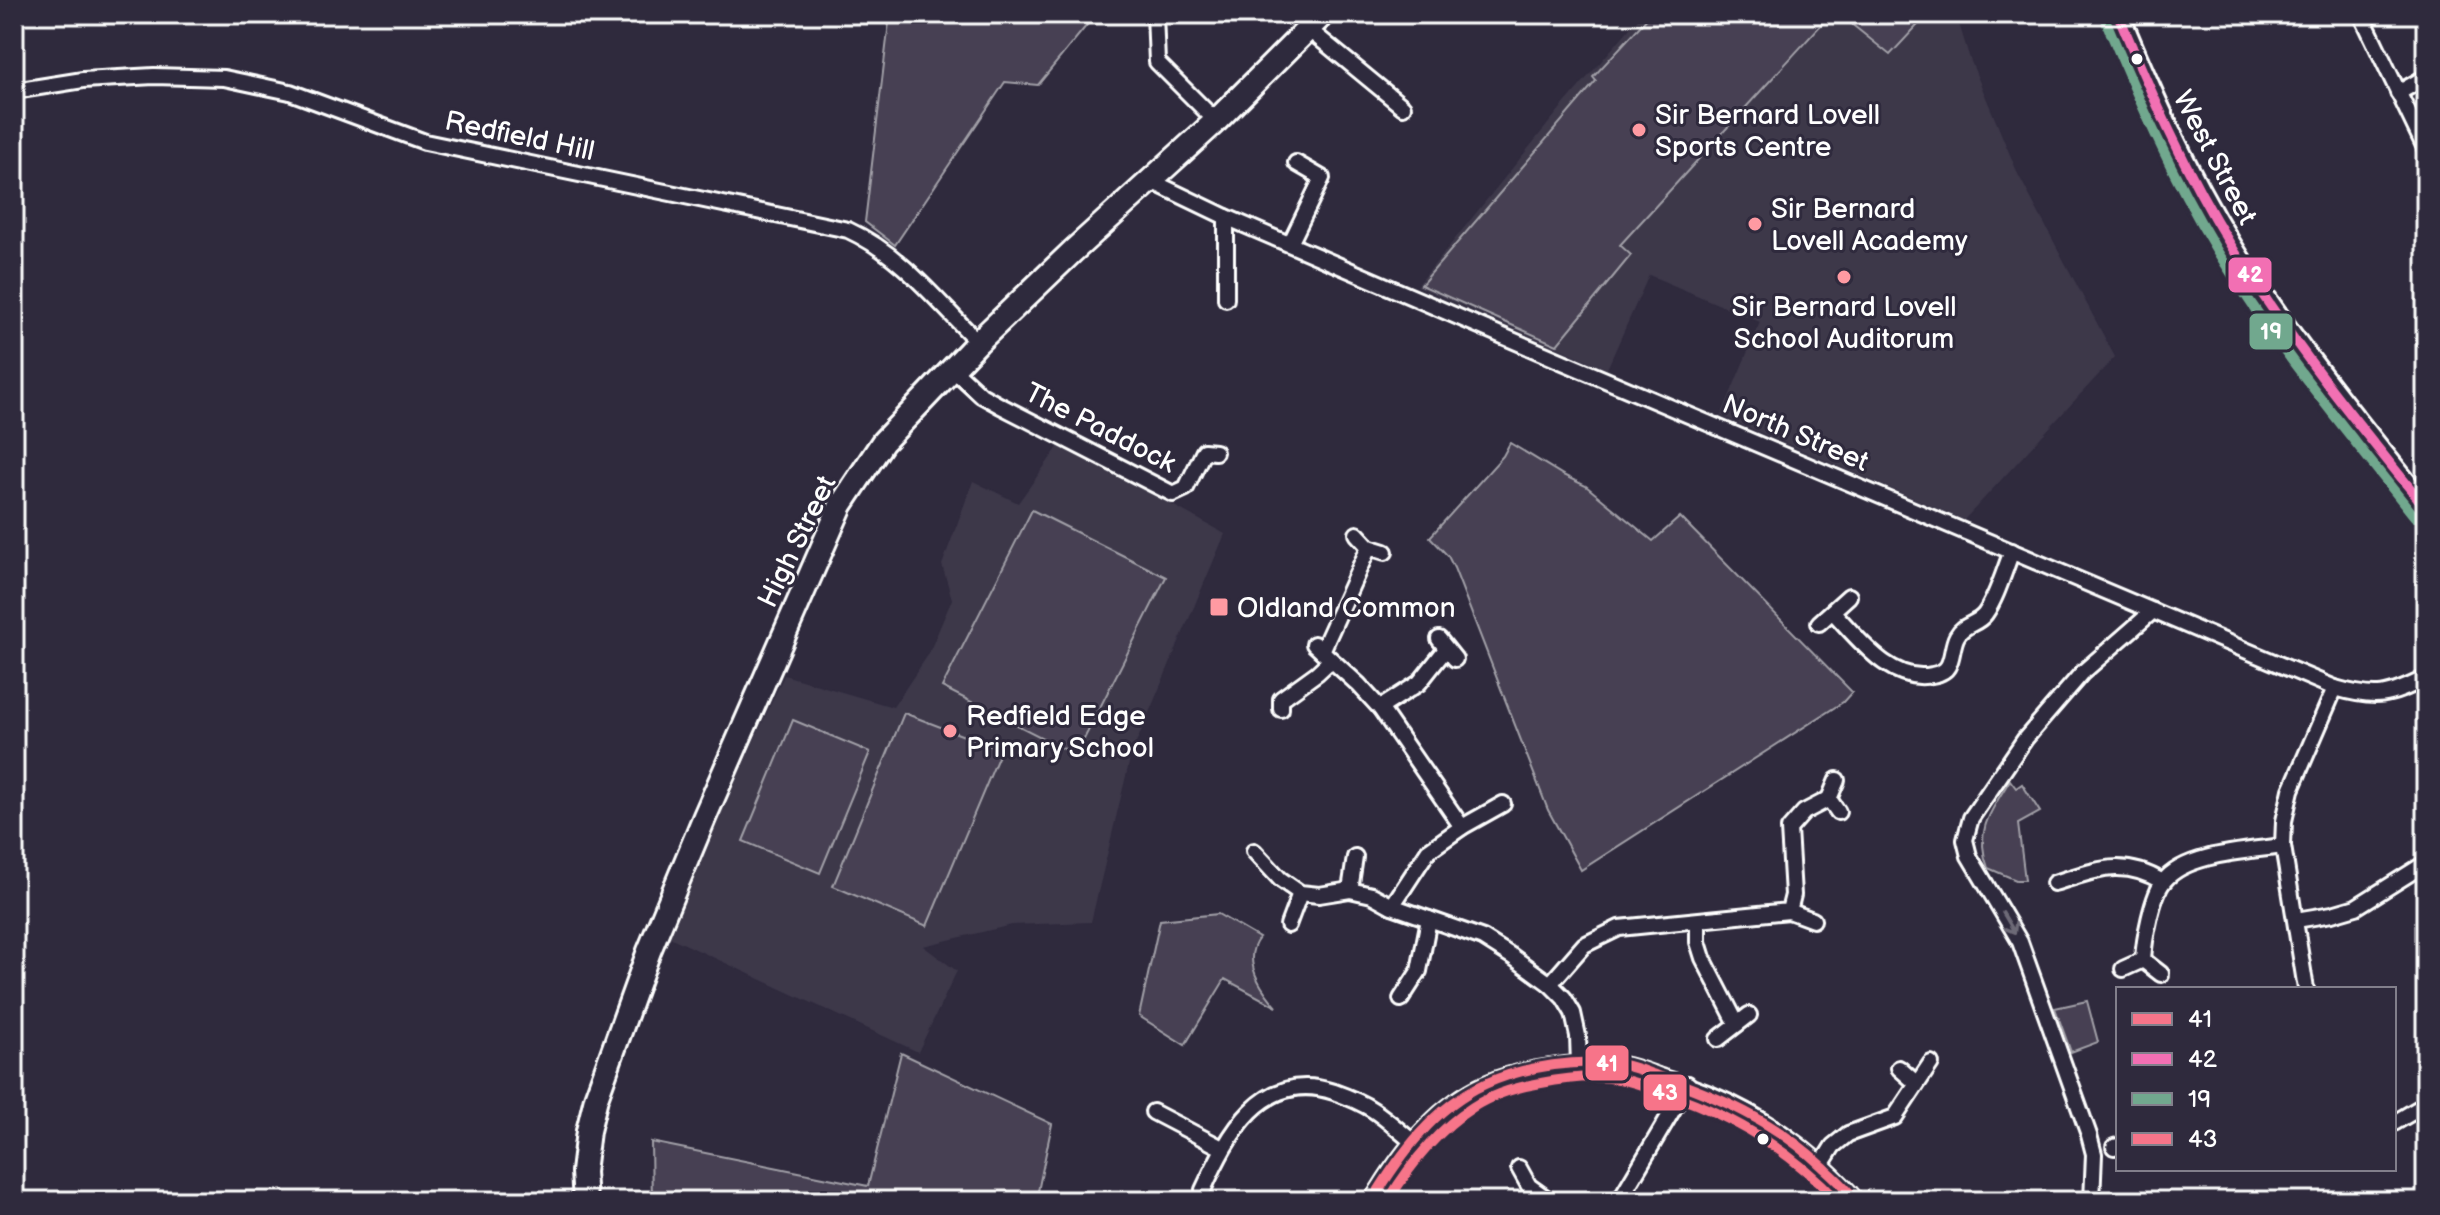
<svg xmlns="http://www.w3.org/2000/svg" width="2440" height="1215" font-family="'Balsamiq Sans',sans-serif">
	<style>
		.built { fill: #3c3749 }
		.green { fill: #464152; stroke: #a2a0a8; stroke-width: 2 }
		.lines { fill: none; stroke-linecap: round; stroke-linejoin: round }
		.street-casing { stroke: #fff; stroke-width: 20 }
		.secondary-casing { stroke: #fff; stroke-width: 26 }
		.primary-casing { stroke: #fff; stroke-width: 28 }
		.street { stroke: #2f2a3d; stroke-width: 14 }
		.secondary { stroke: #2f2a3d; stroke-width: 20 }
		.primary { stroke: #2f2a3d; stroke-width: 22 }
		.bus-1-casing { stroke: #2f2a3d; stroke-width: 16 }
		.bus-2-casing { stroke: #2f2a3d; stroke-width: 16 }
		.bus-3-casing { stroke: #2f2a3d; stroke-width: 16 }
		.bus-4-casing { stroke: #2f2a3d; stroke-width: 16 }
		.bus-1 { stroke: #f77489; stroke-width: 10 }
		.bus-2 { stroke: #f26fb3; stroke-width: 10 }
		.bus-3 { stroke: #71a88e; stroke-width: 10 }
		.bus-4 { stroke: #f77489; stroke-width: 10 }
		.oneway { stroke: #6d6a77 }
		.bus-dot { fill: #fff; stroke: #2f2a3d; stroke-width: 3 }
		.poi-dot { fill: #ff9aa2; stroke: #2f2a3d; stroke-width: 3 }
		.labels { text-anchor: middle; stroke-width: 6; stroke-linejoin: round; paint-order: stroke }
		.poi-label { font-size: 28px; fill: #fff; stroke: #2f2a3d; text-anchor: start }
		.street-label { font-size: 28px; fill: #fff; stroke: #2f2a3d }
		.line-badge { stroke: #2f2a3d; stroke-width: 3 }
		.badge-label { font-size: 22px; text-anchor: middle; font-weight: bold; fill: #fff }
	</style>
	<rect width="100%" height="100%" fill="#2f2a3d"/>
	<filter id="ink" filterUnits="userSpaceOnUse"><feTurbulence type="fractalNoise" baseFrequency=".0125" numOctaves="2"/><feDisplacementMap in="SourceGraphic" scale="16" xChannelSelector="R" yChannelSelector="G"/><feConvolveMatrix kernelMatrix="1 2 1 2 8 2 1 2 1" color-interpolation-filters="sRGB"/></filter>
	<g filter="url(#ink)">
		<g class="built">
			<path d="M1642 14H1956L1970 59 2018 174 2115 357 1964 520 1721 416 1760 322 1649 275 1607 369 1417 286 1560 109Z"/>
			<path d="M1061 443 1225 534 1131 755 1091 922 1012 925 923 946 957 971 918 1052 665 935 784 675 893 707 928 655 952 599 942 565 973 481 1018 503Z"/>
		</g>
		<g class="green">
			<path d="M890 14H1096L1038 85 1005 82 895 245 865 222Z"/>
			<path d="M1651 14H1831L1620 245 1631 255 1557 345 1421 285 1596 81 1593 77Z"/>
			<path d="M1839 14H1928L1890 55Z"/>
			<path d="M1510 443 1563 475 1586 486 1653 541 1680 517 1852 692 1843 702 1581 870 1548 810 1454 568 1448 556 1430 537 1503 456Z"/>
			<path d="M1032 510 1166 577 1076 755 942 687Z"/>
			<path d="M904 713 1001 750 927 926 833 886Z"/>
			<path d="M793 720 870 752 820 873 743 841Z"/>
			<path d="M2010 780 2016 788 2022 784 2040 812 2018 824 2025 880H2016L1988 868C1974 831 1991 811 2010 780Z"/>
			<path d="M1218 914 1259 938C1241 961 1261 989 1277 1007L1225 979 1185 1045 1139 1016 1160 920Z"/>
			<path d="M2087 1001 2098 1042 2071 1052 2055 1008Z"/>
			<path d="M901 1053 1052 1124 1036 1201H652L651 1142 868 1186Z"/>
		</g>
		<g class="lines">
			<defs>
				<g id="street">
					<path d="M1155 14 1157 62 1216 121"/>
					<path d="M2361 14 2426 150"/>
					<path d="M1307 28 1403 107"/>
					<path d="M14 91 83 80 154 76 224 78 290 92 425 142 848 230C901 254 938 302 978 342"/>
					<path d="M2398 93 2426 77"/>
					<path d="M1151 181 1226 217 1563 362 2335 688C2377 700 2388 697 2426 678"/>
					<path d="M1226 217V299"/>
					<path d="M1290 244 1322 178 1296 163"/>
					<path d="M953 369 981 395 999 405 1173 494 1186 488 1204 451 1215 452"/>
					<path d="M1357 534 1369 547 1385 552"/>
					<path d="M1833 612C1858 638 1891 684 1932 675 1938 674 1945 672 1948 666 1953 657 1952 645 1957 636 1964 623 1977 625 1985 614 1997 597 2004 571 2012 551"/>
					<path d="M1819 623 1849 596"/>
					<path d="M1439 639 1455 659"/>
					<path d="M1314 644 1359 685 1380 708 1462 827"/>
					<path d="M1322 651 1369 547"/>
					<path d="M1380 708 1419 683 1446 649"/>
					<path d="M1281 709V699L1317 673 1331 660"/>
					<path d="M1837 780 1829 799 1838 812"/>
					<path d="M1254 851 1280 879 1300 893 1319 895 1350 890 1372 895 1392 906 1483 938 1513 957 1550 984 1564 998 1573 1013 1578 1036 1579 1064"/>
					<path d="M2054 883C2096 871 2121 857 2163 882"/>
					<path d="M1350 890 1355 857"/>
					<path d="M1392 906 1428 851 1462 827 1503 804"/>
					<path d="M1789 911 1813 920"/>
					<path d="M2296 920 2332 914 2356 907 2426 863"/>
					<path d="M1698 922V942L1703 958 1737 1024"/>
					<path d="M1288 925 1300 893"/>
					<path d="M2143 960 2161 974"/>
					<path d="M2123 969 2143 960C2144 941 2152 895 2164 881 2186 853 2250 851 2283 846"/>
					<path d="M1550 984 1584 945 1619 928 1789 911 1793 895 1789 829 1804 812 1829 799"/>
					<path d="M2306 989 2283 846 2284 821 2291 790 2335 688"/>
					<path d="M1401 999 1419 971 1429 919"/>
					<path d="M1718 1039 1749 1015"/>
					<path d="M1899 1068 1916 1083"/>
					<path d="M1153 1112 1222 1148"/>
					<path d="M2394 1123 2426 1104"/>
					<path d="M2114 1147 2118 1146"/>
					<path d="M1821 1165 1833 1146 1848 1134 1895 1117 1931 1063"/>
					<path d="M1519 1168 1529 1186 1550 1201"/>
					<path d="M1203 1190C1228 1135 1262 1068 1334 1092 1348 1097 1361 1102 1373 1110 1387 1119 1399 1131 1412 1141"/>
					<path d="M1372 1201C1398 1156 1436 1106 1485 1084 1518 1069 1587 1059 1623 1065 1635 1067 1647 1072 1658 1076 1725 1095 1781 1125 1831 1174 1840 1183 1850 1191 1856 1201"/>
					<path d="M1619 1201 1688 1084"/>
					<path d="M2092 1201 2094 1154 2089 1135 2020 942 1969 856 1965 840 1971 818 2025 739 2082 673 2153 611"/>
				</g>
				<path id="secondary" d="M2118 14C2151 93 2185 171 2230 244 2287 337 2358 423 2426 508"/>
				<path id="primary" d="M585 1201 583 1172 588 1131 596 1098 649 951 705 816 841 505 883 442 978 342 1073 251 1216 121 1323 14"/>
			</defs>
			<use href="#street" class="street-casing"/>
			<use href="#secondary" class="secondary-casing"/>
			<use href="#primary" class="primary-casing"/>
			<use href="#street" class="street"/>
			<use href="#secondary" class="secondary"/>
			<use href="#primary" class="primary"/>
			<defs>
				<path id="bus-1" d="M1372 1201C1400 1155 1434 1107 1485 1084 1525 1066 1580 1058 1623 1065 1635 1067 1646 1072 1658 1076 1719 1097 1774 1121 1822 1166 1834 1177 1847 1188 1856 1201"/>
				<path id="bus-2" d="M2118 14C2151 93 2185 171 2230 244 2287 337 2357 423 2426 508"/>
				<path id="bus-3" d="M2105 19C2138 98 2172 176 2216 249 2274 344 2346 430 2415 517"/>
				<path id="bus-4" d="M1388 1201C1410 1165 1437 1130 1473 1107 1493 1094 1517 1087 1541 1083 1566 1078 1593 1075 1619 1079 1633 1081 1646 1087 1660 1091 1729 1113 1788 1148 1838 1201"/>
			</defs>
			<use href="#bus-1" class="bus-1-casing"/>
			<use href="#bus-2" class="bus-2-casing"/>
			<use href="#bus-3" class="bus-3-casing"/>
			<use href="#bus-4" class="bus-4-casing"/>
			<use href="#bus-1" class="bus-1"/>
			<use href="#bus-2" class="bus-2"/>
			<use href="#bus-3" class="bus-3"/>
			<use href="#bus-4" class="bus-4"/>
		</g>
		<defs><path id="oneway-shaft" d="M-6 0H5M1.5-3L5.5 0L1.5 3" fill="none" stroke-width="1.6" stroke-linecap="round" stroke-linejoin="round" transform="scale(2)"/></defs>
		<use class="oneway" href="#oneway-shaft" transform="translate(2009 923) rotate(59)"/>
	</g>
	<g class="bus-dot">
		<circle cx="2137" cy="59" r="7"/>
		<circle cx="1763" cy="1139" r="7"/>
	</g>
	<g class="poi-dot">
		<circle cx="1639" cy="130" r="8"/>
		<circle cx="1755" cy="224" r="8"/>
		<circle cx="1844" cy="277" r="8"/>
		<rect x="1209" y="597" width="20" height="20" rx="4"/>
		<circle cx="950" cy="731" r="8"/>
	</g>
	<g class="labels">
		<g class="poi-label">
			<text x="1655" y="124">Sir Bernard Lovell<tspan x="1655" dy="32">Sports Centre</tspan></text>
			<text x="1771" y="218">Sir Bernard<tspan x="1771" dy="32">Lovell Academy</tspan></text>
			<text x="1844" y="316" text-anchor="middle">Sir Bernard Lovell<tspan x="1844" dy="32">School Auditorum</tspan></text>
			<text x="1237" y="617">Oldland Common</text>
			<text x="966" y="725">Redfield Edge<tspan x="966" dy="32">Primary School</tspan></text>
		</g>
		<g class="street-label">
			<text transform="translate(520 135) rotate(12)" y="10">Redfield Hill</text>
			<text transform="translate(2216 157) rotate(62)" y="10">West Street</text>
			<text transform="translate(1101 427) rotate(27)" y="10">The Paddock</text>
			<text transform="translate(1796 432) rotate(23)" y="10">North Street</text>
			<text transform="translate(796 541) rotate(-64)" y="10">High Street</text>
		</g>
	</g>
	<g class="line-badge">
		<rect x="2227" y="256" width="46" height="38" rx="8" fill="#f26fb3"/>
		<rect x="2248" y="312" width="46" height="39" rx="8" fill="#71a88e"/>
		<rect x="1584" y="1044" width="46" height="38" rx="8" fill="#f77489"/>
		<rect x="1642" y="1073" width="46" height="39" rx="8" fill="#f77489"/>
	</g>
	<g class="badge-label">
		<text x="2250" y="282">42</text>
		<text x="2271" y="339">19</text>
		<text x="1607" y="1071">41</text>
		<text x="1665" y="1100">43</text>
	</g>
	<rect width="2440" height="1215" fill="none" stroke="#2f2a3d" stroke-width="48"/>
	<rect x="24" y="24" width="2392" height="1167" fill="none" stroke="#fff" stroke-width="3" filter="url(#ink)"/>
	<rect x="2116" y="987" width="280" height="184" fill="#2f2a3d" stroke="#827f8b" stroke-width="2"/>
	<rect x="2132" y="1013" width="40" height="12" fill="#f77489" stroke="#827f8b" stroke-width="2"/>
	<text x="2188" y="1027" font-size="24" fill="#ffffff">41</text>
	<rect x="2132" y="1053" width="40" height="12" fill="#f26fb3" stroke="#827f8b" stroke-width="2"/>
	<text x="2188" y="1067" font-size="24" fill="#ffffff">42</text>
	<rect x="2132" y="1093" width="40" height="12" fill="#71a88e" stroke="#827f8b" stroke-width="2"/>
	<text x="2188" y="1107" font-size="24" fill="#ffffff">19</text>
	<rect x="2132" y="1133" width="40" height="12" fill="#f77489" stroke="#827f8b" stroke-width="2"/>
	<text x="2188" y="1147" font-size="24" fill="#ffffff">43</text>
</svg>
